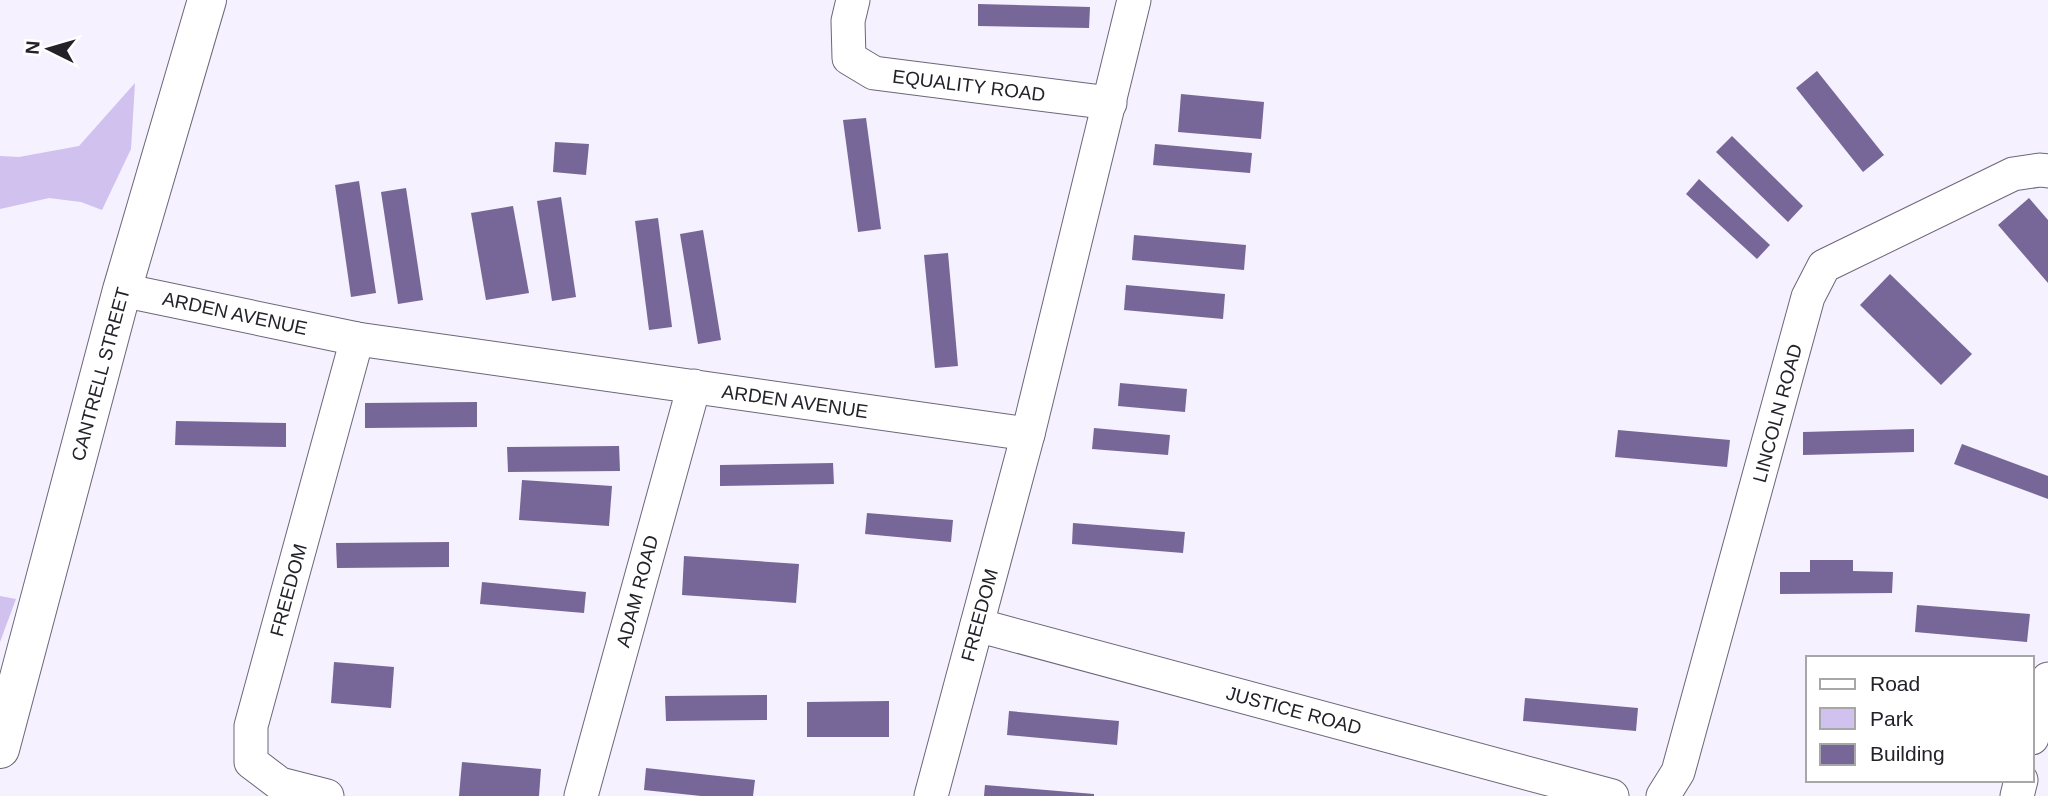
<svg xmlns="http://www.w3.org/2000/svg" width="2048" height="796" font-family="Helvetica,sans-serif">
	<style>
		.green { fill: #d0c1ef }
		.building { fill: #776698 }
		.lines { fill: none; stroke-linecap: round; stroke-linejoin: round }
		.minor-casing { stroke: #6c6679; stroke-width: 35 }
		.tertiary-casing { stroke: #6c6679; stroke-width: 40 }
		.minor { stroke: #fff; stroke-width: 33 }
		.tertiary { stroke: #fff; stroke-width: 38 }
		.labels { text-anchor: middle; stroke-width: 7; stroke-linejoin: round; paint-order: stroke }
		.street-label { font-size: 19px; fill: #242129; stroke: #fff }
	</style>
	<rect width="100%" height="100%" fill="#f5f1fe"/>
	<g class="green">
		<path d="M135 83 131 149 102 210 81 202 49 198 0 209V156L19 157 79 146Z"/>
		<path d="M0 596 16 599 0 642Z"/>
	</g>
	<g class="building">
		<path d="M978 4 1090 7 1089 28 978 26Z"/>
		<path d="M1817 71 1884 155 1863 172 1796 88Z"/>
		<path d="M1181 94 1264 102 1261 139 1178 132Z"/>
		<path d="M866 118 881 229 858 232 843 120Z"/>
		<path d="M1732 136 1803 206 1788 222 1716 152Z"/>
		<path d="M555 142 589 144 586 175 553 172Z"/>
		<path d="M1155 144 1252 153 1250 173 1153 165Z"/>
		<path d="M1699 179 1770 245 1757 259 1686 194Z"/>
		<path d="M359 181 376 293 351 297 335 185Z"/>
		<path d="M406 188 423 300 398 304 381 192Z"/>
		<path d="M561 197 576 297 552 301 537 201Z"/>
		<path d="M2029 198 2048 220V283L1998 225Z"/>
		<path d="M513 206 529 293 486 300 471 213Z"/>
		<path d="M658 218 672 327 649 330 635 221Z"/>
		<path d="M703 230 721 340 698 344 680 234Z"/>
		<path d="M1134 235 1246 245 1244 270 1132 260Z"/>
		<path d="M948 253 958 366 935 368 924 255Z"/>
		<path d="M1890 274 1972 354 1941 385 1860 305Z"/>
		<path d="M1126 285 1225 294 1223 319 1124 310Z"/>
		<path d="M1120 383 1187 389 1185 412 1118 406Z"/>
		<path d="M477 402V427L365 428V403Z"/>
		<path d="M176 421 286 423V447L175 445Z"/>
		<path d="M1094 428 1170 435 1168 455 1092 449Z"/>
		<path d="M1914 429V452L1803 455V432Z"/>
		<path d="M1618 430 1730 440 1727 467 1615 457Z"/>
		<path d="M1962 444 2048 476V499L1954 464Z"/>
		<path d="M619 446 620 471 508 472 507 447Z"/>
		<path d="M833 463 834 484 720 486V465Z"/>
		<path d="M522 480 612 486 609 526 519 520Z"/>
		<path d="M867 513 953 520 951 542 865 534Z"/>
		<path d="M1073 523 1185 532 1183 553 1072 544Z"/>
		<path d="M449 542V567L337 568 336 543Z"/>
		<path d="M684 556 799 564 796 603 682 595Z"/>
		<path d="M1810 560H1853V571L1893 572 1892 593 1780 594V572H1810Z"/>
		<path d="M482 582 586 592 584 613 480 604Z"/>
		<path d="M1917 605 2030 614 2027 642 1915 632Z"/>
		<path d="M334 662 394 667 391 708 331 703Z"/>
		<path d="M767 695V720L666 721 665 696Z"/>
		<path d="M1525 698 1638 708 1636 731 1523 721Z"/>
		<path d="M889 701V737H807V702Z"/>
		<path d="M1009 711 1119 721 1117 745 1007 735Z"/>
		<path d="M462 762 541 769 539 796H459Z"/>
		<path d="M646 768 755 780 753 796H701L644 790Z"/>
		<path d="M985 785 1094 794V796H984Z"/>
	</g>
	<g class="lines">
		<defs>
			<g id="minor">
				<path d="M853 0 848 21 849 58 874 73 1110 103"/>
				<path d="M122 290 357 339 1028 434"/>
				<path d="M977 625 1612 796"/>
				<path d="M2032 738 2048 679"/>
				<path d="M327 796 280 784 251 762V726L357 339"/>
				<path d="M581 796 694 386"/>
				<path d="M931 796 1028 434 1134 0"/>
				<path d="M1663 796 1678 772 1808 297 1824 266 2013 174 2040 170 2048 171"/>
				<path d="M2017 796 2021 780"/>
			</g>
			<path id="tertiary" d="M0 749 122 290 207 0"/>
		</defs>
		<use href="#minor" class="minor-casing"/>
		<use href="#tertiary" class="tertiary-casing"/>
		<use href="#minor" class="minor"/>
		<use href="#tertiary" class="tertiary"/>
	</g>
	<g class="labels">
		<g class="street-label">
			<text transform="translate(969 85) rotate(7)" y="7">EQUALITY ROAD</text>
			<text transform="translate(235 313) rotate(12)" y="7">ARDEN AVENUE</text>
			<text transform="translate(100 374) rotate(-75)" y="7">CANTRELL STREET</text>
			<text transform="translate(795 401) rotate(8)" y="7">ARDEN AVENUE</text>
			<text transform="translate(1777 413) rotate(-75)" y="7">LINCOLN ROAD</text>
			<text transform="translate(288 590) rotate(-75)" y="7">FREEDOM</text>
			<text transform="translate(637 591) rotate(-75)" y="7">ADAM ROAD</text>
			<text transform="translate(979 615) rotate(-75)" y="7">FREEDOM</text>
			<text transform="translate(1294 710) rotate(15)" y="7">JUSTICE ROAD</text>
		</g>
	</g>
	<rect x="1806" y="656" width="228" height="126" fill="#ffffff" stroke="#a7a6a9" stroke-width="2"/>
	<rect x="1820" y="679" width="35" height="10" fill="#ffffff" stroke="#a7a6a9" stroke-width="2"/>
	<text x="1870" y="691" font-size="21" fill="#242129">Road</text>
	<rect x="1820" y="708" width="35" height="21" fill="#d0c1ef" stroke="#a7a6a9" stroke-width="2"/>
	<text x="1870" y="726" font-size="21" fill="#242129">Park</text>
	<rect x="1820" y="744" width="35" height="21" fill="#776698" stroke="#a7a6a9" stroke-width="2"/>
	<text x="1870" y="761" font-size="21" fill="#242129">Building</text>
	<g transform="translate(49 49) rotate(275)" stroke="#ffffff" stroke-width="5" paint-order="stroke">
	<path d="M0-5L12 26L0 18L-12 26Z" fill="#242129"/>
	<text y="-10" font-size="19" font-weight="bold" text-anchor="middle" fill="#242129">N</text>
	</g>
</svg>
